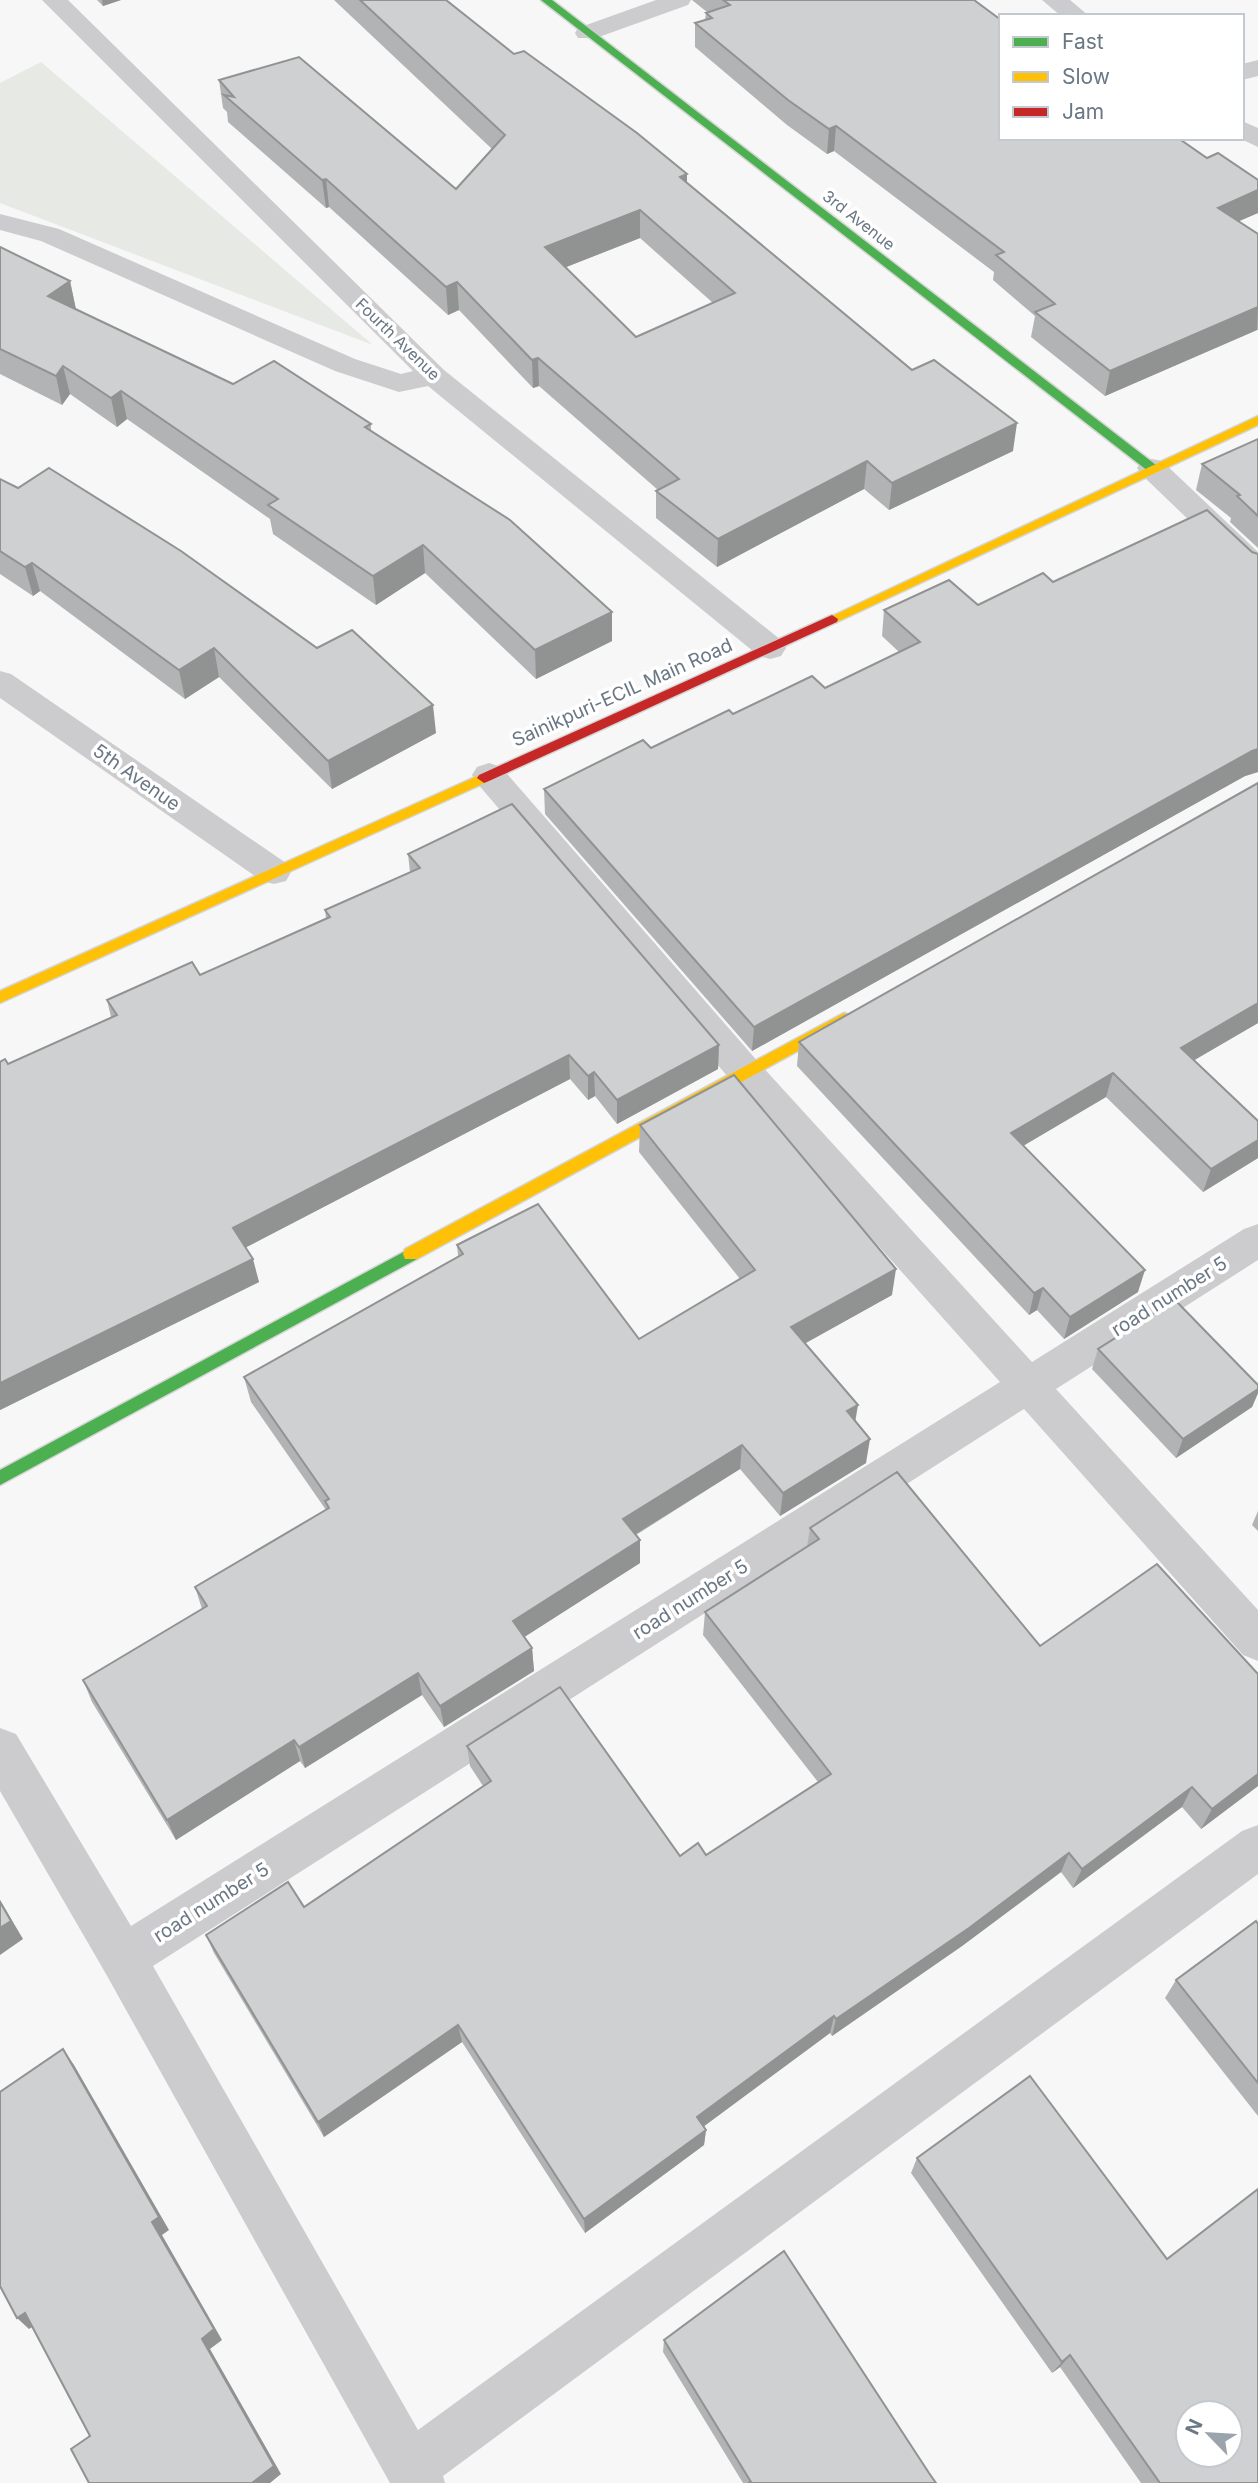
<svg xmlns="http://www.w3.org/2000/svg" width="1258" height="2483" font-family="Inter,sans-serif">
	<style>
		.green { fill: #e6e9e4 }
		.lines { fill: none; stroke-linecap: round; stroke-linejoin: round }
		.fast-casing { stroke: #d4d5d5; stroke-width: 3 }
		.slow-casing { stroke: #d4d5d5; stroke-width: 3 }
		.jam-casing { stroke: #d4d5d5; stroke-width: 3 }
		.street { fill: #ccccce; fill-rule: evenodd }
		.fast { fill: #4caf50; fill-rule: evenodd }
		.slow { fill: #ffc107; fill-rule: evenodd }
		.jam { fill: #c62828; fill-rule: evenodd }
		.wall { fill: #b2b3b4; fill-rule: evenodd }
		.shaded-wall { fill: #919292 }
		.building { fill: #cfd0d1; stroke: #919292; stroke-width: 2; fill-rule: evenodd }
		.labels { text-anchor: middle; stroke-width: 7; stroke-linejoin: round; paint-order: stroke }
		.far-street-label { font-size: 16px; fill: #6a7784; stroke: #fff }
		.street-label { font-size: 19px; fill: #6a7784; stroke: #fff }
	</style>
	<rect width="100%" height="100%" fill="#f7f7f7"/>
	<path class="green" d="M41 62 373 345 0 203V83Z"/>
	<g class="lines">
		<defs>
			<g id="fast">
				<path d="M541 0H552L1156 465V471H1148Z"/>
				<path d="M411 1248 417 1249 419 1254 417 1259 0 1485V1470Z"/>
			</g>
			<g id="slow">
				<path d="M1258 416V425L837 622 832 623 826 619Z"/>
				<path d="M484 773 491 778 489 781 0 1003V991Z"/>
				<path d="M844 1013 849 1015 851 1019 849 1023 417 1259H405L403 1254 405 1249Z"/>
			</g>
			<path id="jam" d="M832 615 838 619 837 622 489 781 484 783 477 778 479 775Z"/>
		</defs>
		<use href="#fast" class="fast-casing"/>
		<use href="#slow" class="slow-casing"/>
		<use href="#jam" class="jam-casing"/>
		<g class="street">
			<path d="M42 0H68L444 370 781 640 786 648 781 656 770 659 759 656 428 386 399 392 335 371 41 241 0 230V214L59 229 355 359 401 374 413 371Z"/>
			<path d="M656 0H691L688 5 596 38H578L575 33 578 28Z"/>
			<path d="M1042 0H1070L1089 16H1061Z"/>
			<path d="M1258 60V76L1242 80V64Z"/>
			<path d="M1242 121 1258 128V147L1239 138H1242Z"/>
			<path d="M1152 459 1162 461 1258 552V579L1247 576 1142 475 1137 468 1142 461Z"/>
			<path d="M0 671 11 674 286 863 291 872 286 881 274 884 262 881 0 698Z"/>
			<path d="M489 763 501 767 760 1064 1032 1362 1244 1229 1258 1224V1260L1056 1389 1258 1610V1661L1243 1655 1024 1409 153 1966 418 2430 1242 1831 1258 1825V1874L443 2476 445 2483H390L106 1974 0 1791V1728L16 1734 131 1926 1000 1382 734 1084 477 783 472 775 477 767Z"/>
		</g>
		<use href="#fast" class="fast"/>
		<use href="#slow" class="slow"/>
		<use href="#jam" class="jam"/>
	</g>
	<g class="wall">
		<path d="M97 0H121L103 6Z"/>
		<path d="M334 0H446L514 54 687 174V183L912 370 1013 451 889 510 864 489 717 567 656 518V491L658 490 539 386 533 388 459 310 448 315 329 207 326 208 228 122 227 112 223 108 219 80 456 189 492 149ZM640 238 713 303 636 337 566 267Z"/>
		<path d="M692 0H974L1001 20 1207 158 1258 180V213L1238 221 1258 234V330H1257L1105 396 1031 337 1035 316 993 280 994 272 834 151 827 154 787 125 695 47V23L705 20 706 13 707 12Z"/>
		<path d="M0 247 70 281 76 309 233 384 371 424V431L612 641 536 679 425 573 376 605 273 534 270 519 127 419 117 427 70 394 62 405 0 374Z"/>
		<path d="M1258 439V548L1230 522 1231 518 1196 490 1202 464Z"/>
		<path d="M0 479 436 733 332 789 219 677 185 699 40 591 33 596 0 574Z"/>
		<path d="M1252 552 1258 554V772L1245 776 752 1051 545 814 544 789 651 748 733 714 825 688 899 652 882 636 884 610 978 605 1053 582Z"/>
		<path d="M1258 783V1023L1194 1060 1258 1121V1158L1203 1192 1106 1097 1023 1146 1138 1292 1064 1339 1037 1310 1029 1315 797 1066 799 1042Z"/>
		<path d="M408 854 719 1045 718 1069 617 1124 595 1096 588 1100 570 1079 246 1247 259 1282 0 1410V1062L8 1064 111 1017 107 1000 200 975 326 918 325 910 410 872Z"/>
		<path d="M640 1125 892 1295 805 1343 856 1421 866 1463 780 1516 740 1469 636 1535 640 1540V1563L524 1637 532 1648 534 1671 444 1727 422 1695 305 1768 300 1761 176 1840 92 1702 83 1680 202 1609 195 1587 326 1510 251 1402 244 1377 458 1256 457 1245 639 1339 740 1279 639 1152Z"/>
		<path d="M1098 1349 1258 1385V1393L1252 1407 1176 1458 1092 1369Z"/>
		<path d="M1258 1511V1531L1252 1525Z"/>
		<path d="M810 1528 1040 1646 1258 1674V1786L1201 1829 1182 1807 1073 1888 1061 1872 962 1946 832 2036 830 2033 703 2127 706 2130 704 2145 585 2233 462 2042 324 2137 214 1953 206 1935 304 1907 483 1786 470 1766 467 1746 680 1856 706 1855 818 1782 703 1635 705 1612 807 1547Z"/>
		<path d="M1258 1924V2116L1165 1998 1176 1980Z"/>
		<path d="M917 2158 1258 2483H1141L1060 2367 1052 2373 911 2173Z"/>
		<path d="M664 2340 936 2483H743L663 2352Z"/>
	</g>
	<g class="shaded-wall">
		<path d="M102 0H121L103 6Z"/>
		<path d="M836 126 834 151 827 154 829 129Z"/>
		<path d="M687 174V202L680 177Z"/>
		<path d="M326 179 329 207 326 208 322 180Z"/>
		<path d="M1258 190V213L1212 233 1218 208Z"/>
		<path d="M640 210V238L546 275 545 247Z"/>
		<path d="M70 281 76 310 48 296Z"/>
		<path d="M457 282 459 310 448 315 446 287Z"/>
		<path d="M1258 307 1257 330 1105 396 1110 371Z"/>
		<path d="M538 358 539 386 533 388 532 360Z"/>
		<path d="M63 366 70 394 62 405 56 376Z"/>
		<path d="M121 391 127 419 117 427 111 398Z"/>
		<path d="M1017 423 1013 451 889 510 892 483Z"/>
		<path d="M867 461 864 489 717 567 718 539Z"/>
		<path d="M423 545 425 573 376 605 373 576Z"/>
		<path d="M32 563 40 591 33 596 25 567Z"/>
		<path d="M612 612V641L536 679 535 650Z"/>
		<path d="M214 648 219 677 185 699 179 670Z"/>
		<path d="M433 705 436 733 332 789 328 761Z"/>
		<path d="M1258 749V772L1245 776 752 1051 754 1027 1252 751Z"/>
		<path d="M1258 1003V1023L1174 1072 1181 1048Z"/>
		<path d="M719 1045 718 1069 617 1124V1100Z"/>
		<path d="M569 1055 570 1079 239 1251 233 1228Z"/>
		<path d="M594 1072 595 1096 588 1100V1076Z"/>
		<path d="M1113 1073 1106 1097 1006 1156 1011 1133Z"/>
		<path d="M1258 1140V1158L1203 1192 1211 1169Z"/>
		<path d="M253 1259 259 1282 0 1410V1383Z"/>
		<path d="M896 1269 892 1295 788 1353 791 1327Z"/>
		<path d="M1145 1270 1138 1292 1064 1339 1070 1317Z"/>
		<path d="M1043 1288 1037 1310 1029 1315 1034 1293Z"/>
		<path d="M1258 1389V1393L1252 1407 1176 1458 1183 1439Z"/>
		<path d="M858 1405 854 1429 847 1411Z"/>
		<path d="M870 1439 866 1463 780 1516 783 1493Z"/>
		<path d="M742 1445 740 1469 623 1542V1519Z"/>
		<path d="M640 1540V1563L515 1643 513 1621Z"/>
		<path d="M532 1648 534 1671 444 1727 440 1706Z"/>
		<path d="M418 1673 422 1695 305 1768 299 1747Z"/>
		<path d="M294 1740 300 1761 176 1840 167 1820Z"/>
		<path d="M1258 1774V1786L1201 1829 1212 1809Z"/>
		<path d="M1192 1787 1182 1807 1073 1888 1082 1869Z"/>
		<path d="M1069 1853 1061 1872 962 1946 832 2036 836 2019Z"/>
		<path d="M0 1900 23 1939 0 1955Z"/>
		<path d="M834 2016 830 2033 696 2132 697 2117Z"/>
		<path d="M458 2025 462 2042 324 2137 318 2122Z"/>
		<path d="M63 2049 74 2065 169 2230 162 2235 222 2340 210 2349 281 2474 270 2483H252L202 2339 152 2222Z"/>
		<path d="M706 2130 704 2145 585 2233 584 2219Z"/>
		<path d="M25 2313 37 2324 29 2329 17 2318Z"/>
		<path d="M1070 2355 1060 2367 1052 2373 1062 2362Z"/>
	</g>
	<g class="building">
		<path d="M360 0H446L514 54 524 51 637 133 687 174 680 177 912 370 934 360 1017 423 892 483 867 461 718 539 656 491 679 479 538 358 532 360 457 282 446 287 326 179 322 180 224 95 234 97 219 80 299 57 456 189 505 135ZM640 210 735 293 636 337 545 247Z"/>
		<path d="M723 0H974L1001 20V138H1178L1207 158 1218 153 1258 180V190L1218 208 1258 234V307L1110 371 1035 312 1055 304 996 255 1004 252 836 126 829 129 788 100 695 23 712 18 706 13 730 5Z"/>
		<path d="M0 247 70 281 48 296 233 384 274 361 371 424 365 427 510 520 612 612 535 650 423 545 373 576 268 505 278 499 121 391 111 398 63 366 56 376 0 349Z"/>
		<path d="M1258 439V516L1237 496 1240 495 1202 464Z"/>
		<path d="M49 468 181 551 317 648 352 630 433 705 328 761 214 648 179 670 32 563 25 567 0 551V479L18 488Z"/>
		<path d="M1207 510 1252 552 1258 554V749L1252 751 754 1027 544 789 643 740 651 748 729 710 733 714 812 676 825 688 920 642 884 610 949 580 978 605 1043 573 1053 582Z"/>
		<path d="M1258 783V1003L1181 1048 1258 1121V1140L1211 1169 1113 1073 1011 1133 1145 1270 1070 1317 1043 1288 1034 1293 799 1042Z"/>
		<path d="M512 804 719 1045 617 1100 594 1072 588 1076 569 1055 233 1228 253 1259 0 1383V1062L5 1059 8 1064 117 1015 107 1000 192 962 200 975 330 917 325 910 420 868 408 854Z"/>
		<path d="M734 1075 896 1269 791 1327 858 1405 847 1411 870 1439 783 1493 742 1445 623 1519 640 1540 513 1621 532 1648 440 1706 418 1673 299 1747 294 1740 167 1820 83 1680 207 1606 195 1587 329 1508 325 1501 329 1499 244 1377 463 1254 457 1245 538 1204 639 1339 755 1270 640 1125Z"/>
		<path d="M1175 1300 1258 1385V1389L1183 1439 1098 1349Z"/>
		<path d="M897 1472 1040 1646 1157 1564 1258 1674V1774L1212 1809 1192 1787 1082 1869 1069 1853 969 1928 836 2019 834 2016 697 2117 706 2130 584 2219 458 2025 318 2122 206 1935 288 1882 304 1907 491 1781 467 1746 560 1687 680 1856 698 1843 706 1855 831 1774 705 1612 819 1539 810 1528Z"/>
		<path d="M0 1902 11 1921 0 1928Z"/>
		<path d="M1256 1921 1258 1924V2083L1176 1980Z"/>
		<path d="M63 2049 159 2217 152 2222 214 2329 202 2339 274 2466 252 2483H89L71 2449 90 2436 25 2313 17 2318 0 2286V2092Z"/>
		<path d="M1030 2076 1167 2259 1258 2189V2483H1160L1070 2355 1062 2362 917 2158ZM1188 2413H1230V2455H1188Z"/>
		<path d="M784 2251 929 2473 936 2483H748L751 2482 664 2340Z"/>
	</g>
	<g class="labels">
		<g class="far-street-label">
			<text transform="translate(859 220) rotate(38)" y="6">3rd Avenue</text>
			<text transform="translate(398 339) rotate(44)" y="6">Fourth Avenue</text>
		</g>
		<g class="street-label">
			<text transform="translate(622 692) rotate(-24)" y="7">Sainikpuri-ECIL Main Road</text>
			<text transform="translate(137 777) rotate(35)" y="7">5th Avenue</text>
			<text transform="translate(1169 1296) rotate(-32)" y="7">road number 5</text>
			<text transform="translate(690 1599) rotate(-32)" y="7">road number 5</text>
			<text transform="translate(211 1902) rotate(-32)" y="7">road number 5</text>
		</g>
	</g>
	<rect x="999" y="14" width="245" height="126" fill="#ffffff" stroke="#c3c9ce" stroke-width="2"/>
	<rect x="1013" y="37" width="35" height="10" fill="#4caf50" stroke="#c3c9ce" stroke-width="2"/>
	<text x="1062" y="49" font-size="21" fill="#6a7784">Fast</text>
	<rect x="1013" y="72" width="35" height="10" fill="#ffc107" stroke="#c3c9ce" stroke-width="2"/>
	<text x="1062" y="84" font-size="21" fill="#6a7784">Slow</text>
	<rect x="1013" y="107" width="35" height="10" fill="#c62828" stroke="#c3c9ce" stroke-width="2"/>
	<text x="1062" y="119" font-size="21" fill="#6a7784">Jam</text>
	<g transform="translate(1209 2434) rotate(295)"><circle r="33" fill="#ffffff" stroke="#c3c9ce" stroke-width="2"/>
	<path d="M0-5L12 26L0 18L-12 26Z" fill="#9ba4ac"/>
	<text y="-10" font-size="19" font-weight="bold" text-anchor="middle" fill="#6a7784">N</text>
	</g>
</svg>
